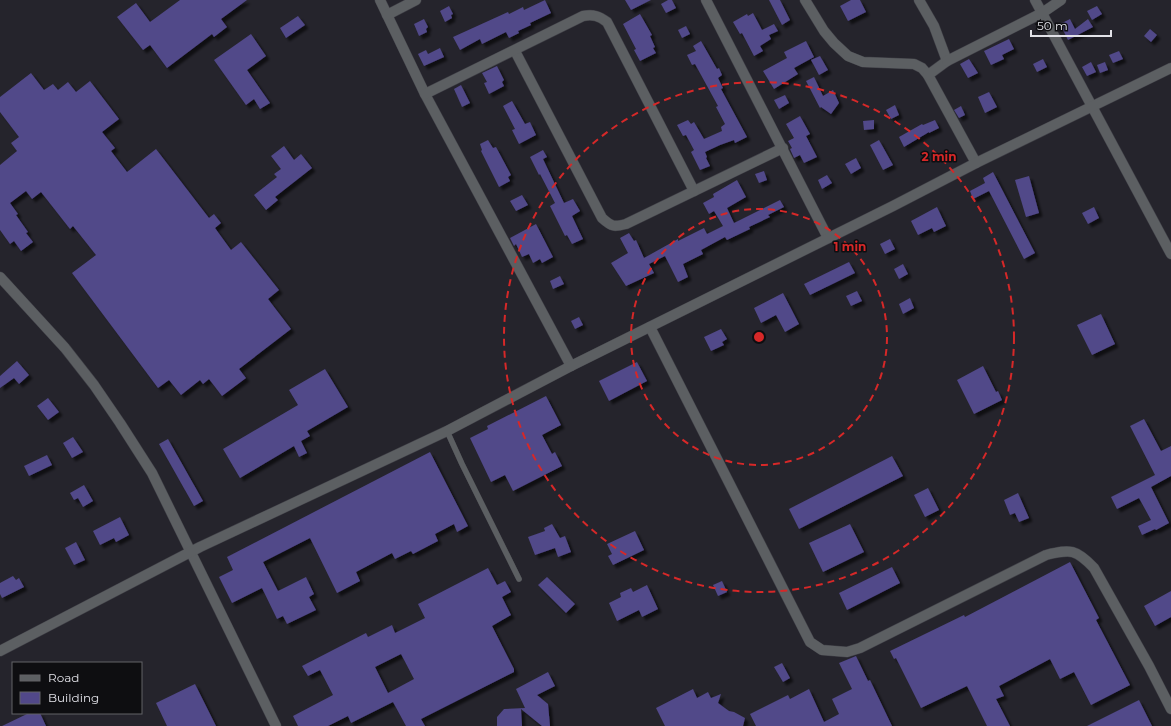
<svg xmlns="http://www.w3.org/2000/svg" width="1171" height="726" font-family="Montserrat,sans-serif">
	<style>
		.building { fill: #514889; fill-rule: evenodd; filter: url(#shadow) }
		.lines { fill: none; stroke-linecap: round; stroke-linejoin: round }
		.lane-casing { stroke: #3f3f46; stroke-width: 6 }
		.street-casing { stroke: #3f3f46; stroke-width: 11 }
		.lane { stroke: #5c5f62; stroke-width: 5.5 }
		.street { stroke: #5c5f62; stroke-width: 10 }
		.ring { fill: none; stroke: #d62828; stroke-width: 2; stroke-dasharray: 7 5 }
		.centre { fill: #d62828; stroke: #0e0e11; stroke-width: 2 }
		.ring-label { font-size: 12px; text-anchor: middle; font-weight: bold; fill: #d62828; stroke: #0e0e11; stroke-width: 3; stroke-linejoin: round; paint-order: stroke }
	</style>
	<defs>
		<filter id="shadow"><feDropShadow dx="3.5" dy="3.5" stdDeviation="1" flood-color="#0009"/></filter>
	</defs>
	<rect width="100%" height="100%" fill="#25242c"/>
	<g class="building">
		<path d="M180 0H247L221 19 227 27 214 37 212 34 167 68 150 45 143 50 117 17 136 3 150 22Z"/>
		<path d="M545 0 551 13 530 23 531 25 518 31 519 33 509 38 506 32 482 44 480 39 460 50 453 37 508 12 509 14 523 7 524 10Z"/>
		<path d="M625 0H651L631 10Z"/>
		<path d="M668 0H672L676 8 666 13 661 4Z"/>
		<path d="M769 0H780L790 20 782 25Z"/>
		<path d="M851 0H860L866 12 848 21 840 6Z"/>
		<path d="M449 6 453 14 451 15 452 18 445 22 440 11Z"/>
		<path d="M1097 6 1102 14 1092 20 1087 11Z"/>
		<path d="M753 13 762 30 774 24 778 31 769 35 771 39 760 46 763 51 754 56 742 33 740 34 733 22 747 14 748 16Z"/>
		<path d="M640 14 652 35 650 36 655 47 653 48 656 53 640 61 634 50 636 49 623 24Z"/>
		<path d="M298 16 305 25 286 38 280 28Z"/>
		<path d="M424 19 428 27 426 29 427 32 419 36 414 24Z"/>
		<path d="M1070 19 1075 29 1088 19 1093 27 1068 40 1060 24Z"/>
		<path d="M686 26 690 34 682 38 678 30Z"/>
		<path d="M1150 29 1157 35 1151 42 1144 36Z"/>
		<path d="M251 34 266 56 247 70 270 103 260 109 254 99 246 105 214 60Z"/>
		<path d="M1009 39 1014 49 1002 55 1004 59 991 65 984 51Z"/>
		<path d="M701 41 717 69 719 68 722 75 718 78 723 88 721 89 747 137 735 143 734 140 720 145 705 152 707 157 706 158 710 166 700 170 691 152 694 150 686 135 683 136 677 125 688 120 691 124 694 122 704 139 722 131 721 127 725 124 716 107 718 106 695 64 692 65 687 55 696 51 693 46Z"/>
		<path d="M806 41 814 57 794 68 798 74 774 89 763 71 787 58 784 52Z"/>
		<path d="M440 48 444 57 424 66 418 54 426 50 428 54Z"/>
		<path d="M1119 51 1123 59 1113 63 1109 55Z"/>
		<path d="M820 56 828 70 819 75 811 60Z"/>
		<path d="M969 59 978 73 968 78 960 64Z"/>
		<path d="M1043 59 1047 67 1037 72 1033 64Z"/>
		<path d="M1091 62 1096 72 1087 76 1082 67Z"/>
		<path d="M1105 62 1108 70 1100 73 1097 65Z"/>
		<path d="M497 66 504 80 502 82 504 86 489 94 484 83 487 82 482 73Z"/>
		<path d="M31 73 44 90 53 84 58 90 68 82 76 92 90 81 119 119 102 132 115 148 111 151 127 172 156 149 209 218 214 214 221 223 215 228 231 250 241 242 279 290 268 299 291 329 239 369 246 378 222 396 209 379 203 384 200 380 181 395 169 380 158 388 72 273 96 255 73 226 70 229 41 192 32 199 26 191 10 203 18 214 16 215 28 232 26 233 33 242 21 251 14 241 10 244 0 230V165L17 151 11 143 19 137 0 112V97Z"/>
		<path d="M814 77 823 96 833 90 839 103 831 114 821 107 820 108 806 81Z"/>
		<path d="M461 85 470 103 462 107 454 89Z"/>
		<path d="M989 92 997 107 985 113 978 97Z"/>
		<path d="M785 95 789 103 779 109 774 100Z"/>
		<path d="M512 101 525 124 530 122 536 135 519 144 512 130 515 129 503 106Z"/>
		<path d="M895 105 899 115 891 119 886 110Z"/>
		<path d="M961 106 965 115 959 118 954 110Z"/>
		<path d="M800 116 810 134 806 136 817 157 804 163 800 155 794 158 790 149 792 148 788 141 794 138 786 124Z"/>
		<path d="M874 120V129L864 130 863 121Z"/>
		<path d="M935 120 939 128 929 133V132L904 147 899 137 922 124 923 125Z"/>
		<path d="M488 140 493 148 496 147 511 175 508 177 510 181 499 187 481 151 482 150 480 144Z"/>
		<path d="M879 140 893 165 883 170 870 145Z"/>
		<path d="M284 146 294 160 301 154 312 168 275 197 278 200 266 210 254 195 277 177 274 174 281 169 271 156Z"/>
		<path d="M543 150 547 157 543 159 564 203 573 199 580 211 572 216 583 239 572 244 567 235 565 236 550 206 555 203 540 174 539 175 530 157Z"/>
		<path d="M856 158 861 168 851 174 845 164Z"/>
		<path d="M764 171 767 180 759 183 755 174Z"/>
		<path d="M993 172 1035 253 1024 259 989 191 973 199 970 191 985 183 983 178Z"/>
		<path d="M827 175 832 183 822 189 818 180Z"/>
		<path d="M1029 176 1039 213 1026 217 1015 180Z"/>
		<path d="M737 180 746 197 727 208 734 223 780 200 784 207 768 215 770 217 749 227 750 229 727 240 725 237 701 250 703 254 683 264 688 277 678 282 665 256 649 264 654 273 626 286 611 263 628 253 620 238 629 233 634 241 636 240 644 258 678 239V241L704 228 707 234 723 226 714 211 709 214 703 203 714 197 713 194Z"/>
		<path d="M522 195 528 205 516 211 510 201Z"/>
		<path d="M937 207 946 226 934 232 932 228 918 235 911 221Z"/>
		<path d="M1094 207 1099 218 1088 224 1082 213Z"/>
		<path d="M536 224 553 257 542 263 540 259 533 263 529 254 522 257 516 244 514 246 510 238Z"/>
		<path d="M890 239 895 249 885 254 880 244Z"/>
		<path d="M849 262 855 273 810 295 804 284Z"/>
		<path d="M903 264 908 274 899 279 894 269Z"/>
		<path d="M560 276 564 284 553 289 550 281Z"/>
		<path d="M857 291 862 301 851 306 846 296Z"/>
		<path d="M783 293 799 324 785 332 776 315 761 323 754 308Z"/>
		<path d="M910 298 914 308 903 314 899 304Z"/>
		<path d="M1101 314 1115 344 1092 355 1077 325Z"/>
		<path d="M579 317 583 325 575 329 571 321Z"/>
		<path d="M721 329 727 339 722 342 724 345 711 351 704 337Z"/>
		<path d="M17 361 29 375 19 384 14 378 0 388V376Z"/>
		<path d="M637 362 647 381 609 401 599 381Z"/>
		<path d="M983 366 996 392 998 391 1002 400 974 414 957 380Z"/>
		<path d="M325 369 348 407 307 431 310 436 301 441 307 453 299 457 294 446 240 478 223 449 298 405 289 390Z"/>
		<path d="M546 396 561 425 542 435 552 454 555 452 562 466 513 491 505 475 491 482 470 438 488 429 487 426Z"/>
		<path d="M48 398 59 412 48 420 37 406Z"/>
		<path d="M1144 419 1161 451 1171 446V476L1151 487 1169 523 1156 530 1155 529 1142 535 1138 526 1151 520 1139 498 1117 509 1111 497 1155 475 1130 426Z"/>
		<path d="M73 437 83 452 72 458 63 443Z"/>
		<path d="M168 439 203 501 194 506 159 444Z"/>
		<path d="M430 452 468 526 457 532 454 524 435 534 438 541 413 554 411 551 395 559 392 553 356 572 360 581 337 593 310 538 263 562 278 591 306 577 314 594 309 597 316 610 287 624 283 616 277 619 262 588 232 603 219 577 233 570 227 557Z"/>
		<path d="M47 455 52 465 29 476 24 466Z"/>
		<path d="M892 456 903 476 799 529 789 509Z"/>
		<path d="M84 485 93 501 83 507 78 498 74 500 70 493Z"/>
		<path d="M928 488 939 510 925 517 914 495Z"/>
		<path d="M1018 493 1029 518 1019 522 1015 513 1010 515 1004 500Z"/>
		<path d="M120 517 129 535 116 542 114 538 100 545 93 531Z"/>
		<path d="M552 524 560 538 565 536 571 552 558 557 555 548 535 555 528 537 545 531 544 528Z"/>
		<path d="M850 524 864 552 823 572 809 543Z"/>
		<path d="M635 531 644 550 613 565 608 556 612 554 607 544Z"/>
		<path d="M76 542 85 560 74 565 65 548Z"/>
		<path d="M1070 562 1099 618 1096 620 1130 685 1091 705 1074 672 1060 679 1050 659 999 686 1004 696 996 699 1010 726H987L967 686 921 708 896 658 894 659 890 651 964 615 965 617Z"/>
		<path d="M892 567 900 583 847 610 839 593Z"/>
		<path d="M488 568 497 585 505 581 511 592 502 597 511 615 492 626 514 669V672L421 719 425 726H406L393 702 351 723 348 716 328 726H298L293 716 333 695 320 670 308 676 302 666 366 633 368 637 392 625 395 633 425 618 418 604ZM401 654 414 679 388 693 375 667Z"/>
		<path d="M13 576 16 580 19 578 24 587 2 598 0 594V583Z"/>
		<path d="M547 577 575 604 566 613 538 585Z"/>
		<path d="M722 581 727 592 718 596 713 585Z"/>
		<path d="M647 585 658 609 642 617 639 610 617 621 609 603 621 597 620 593 631 588 633 592Z"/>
		<path d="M1171 591V617L1155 626 1144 606Z"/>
		<path d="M856 656 868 681 870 680 892 726H756L750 714 788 695 790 699 809 689 824 722 839 714 832 699 852 689 839 663Z"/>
		<path d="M782 663 790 678 783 682 774 667Z"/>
		<path d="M548 672 555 686 537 695 548 704 550 726H542L521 709 522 726H497V717L504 709 525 708 516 689Z"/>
		<path d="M195 684 216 726H167L156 703Z"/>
		<path d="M693 689 697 698 708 692 711 698 721 694 718 703 729 711 734 712 745 718 743 726H665L656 708Z"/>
		<path d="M1139 700 1152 726H1087Z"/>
		<path d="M29 713H40L46 726H2Z"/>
	</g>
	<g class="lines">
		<defs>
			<path id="lane" d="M447 431 462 464 519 579"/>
			<g id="street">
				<path d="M380 0 425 94 571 366"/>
				<path d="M706 0 828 238"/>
				<path d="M805 0 824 31 834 43 848 56 863 62 914 64 922 68 928 75 976 163"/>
				<path d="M919 0 934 26 947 61 928 75"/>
				<path d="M1035 0 1171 254"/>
				<path d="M387 15 416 0"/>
				<path d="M515 51 602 218C612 227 614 227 626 224L783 148"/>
				<path d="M947 61 1042 13 1061 0"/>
				<path d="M425 94 583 16C593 14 599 16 607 22L694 191"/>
				<path d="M0 277 65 348 94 385 120 423 152 473 276 726"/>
				<path d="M650 327 810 642 822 650 847 652 860 648 1046 555C1071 549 1076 549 1094 568L1149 666 1171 709"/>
				<path d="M0 651 200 547 447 431 571 366 893 206 976 163 1171 68"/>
			</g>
		</defs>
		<use href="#lane" class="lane-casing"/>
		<use href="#street" class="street-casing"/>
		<use href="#lane" class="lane"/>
		<use href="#street" class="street"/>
	</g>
	<g class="ring">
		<circle cx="759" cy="337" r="128"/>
		<circle cx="759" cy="337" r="255"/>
	</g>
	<circle cx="759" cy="337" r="6" class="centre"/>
	<g class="ring-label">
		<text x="939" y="161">2 min</text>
		<text x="850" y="251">1 min</text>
	</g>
	<rect x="12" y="662" width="130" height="52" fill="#0e0e11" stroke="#636367"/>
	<rect x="20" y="675" width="20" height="6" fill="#5c5f62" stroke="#636367"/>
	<text x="48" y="682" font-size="12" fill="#e2e2e8">Road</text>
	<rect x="20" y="692" width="20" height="12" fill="#514889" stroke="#636367"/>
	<text x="48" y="702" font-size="12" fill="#e2e2e8">Building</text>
	<path d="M1031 30v6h80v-6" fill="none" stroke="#e2e2e8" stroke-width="2"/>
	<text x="1037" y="30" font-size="12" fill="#e2e2e8" stroke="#0e0e11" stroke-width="3" paint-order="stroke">50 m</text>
</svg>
